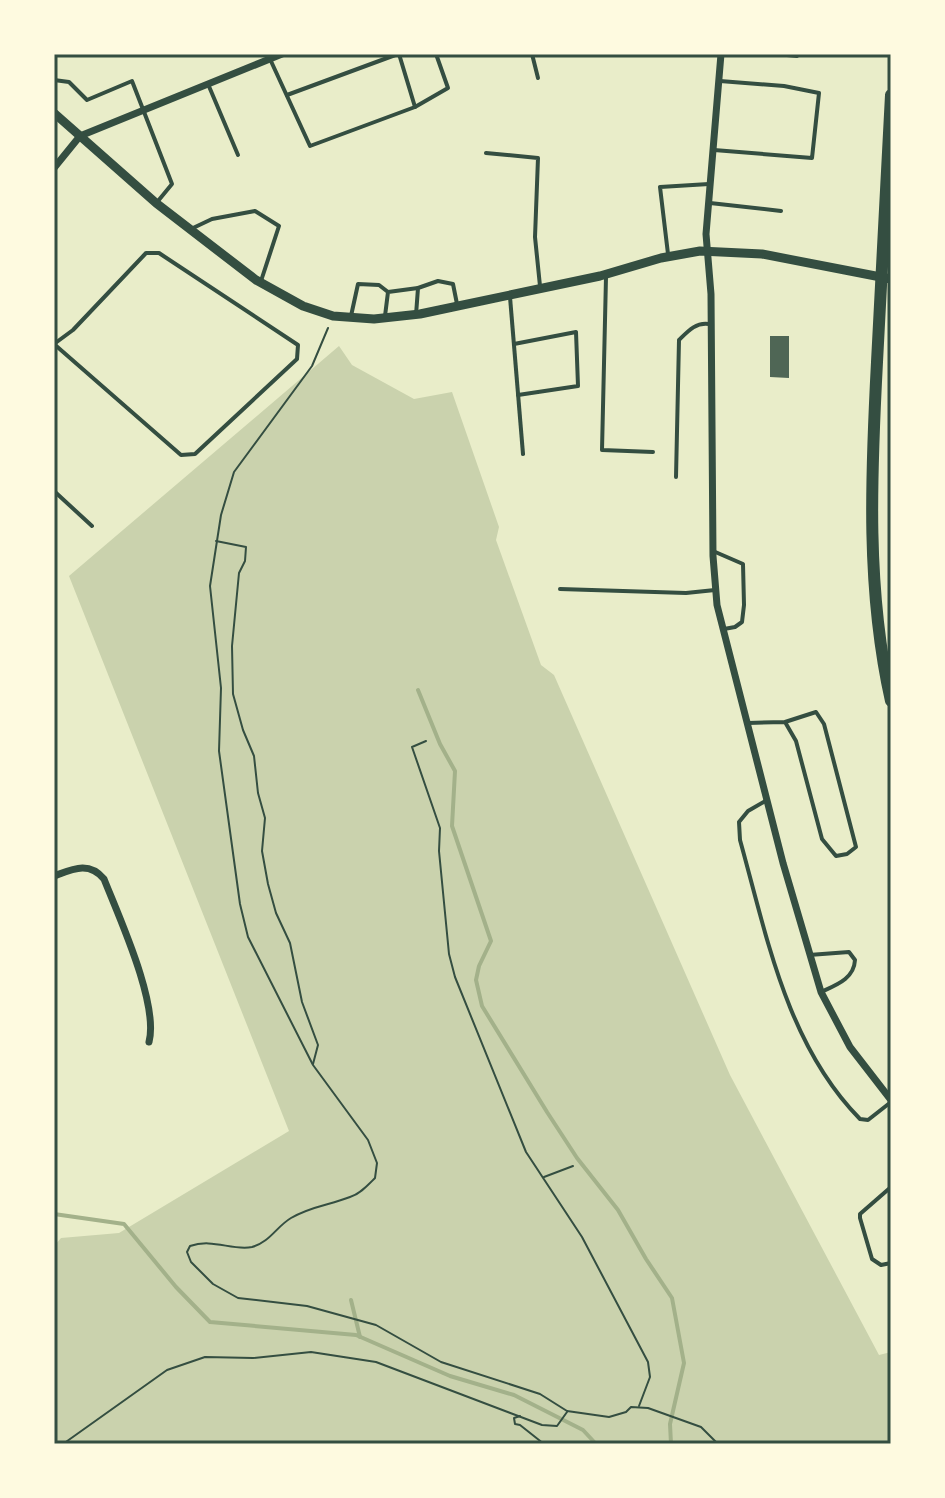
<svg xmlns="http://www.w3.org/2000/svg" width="945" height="1498" font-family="'Public Sans',sans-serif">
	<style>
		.green { fill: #cad2ad }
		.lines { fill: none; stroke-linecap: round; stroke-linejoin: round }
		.stream { stroke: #a3b18a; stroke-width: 4 }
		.building { fill: #4f6655 }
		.path { stroke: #344e41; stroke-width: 2 }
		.service { stroke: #344e41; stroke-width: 4 }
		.minor { stroke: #344e41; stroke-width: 7 }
		.tertiary { stroke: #344e41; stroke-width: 9 }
		.trunk { stroke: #344e41; stroke-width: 12 }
		.neatline { fill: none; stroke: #344e41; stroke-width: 3 }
	</style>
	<rect width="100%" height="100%" fill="#e9edc9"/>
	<path class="green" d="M339 346 352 365 414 399 452 392 499 527 496 540 541 665 554 675 730 1075 879 1355 891 1352V1444H54V1246L61 1238 119 1233 289 1131 69 576Z"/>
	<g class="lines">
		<g class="stream">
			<path d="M418 690 440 744 455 771 452 826 491 941 479 966 476 980 482 1006 547 1112 577 1158 618 1210 646 1259 672 1298 684 1363 670 1424 671 1444"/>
			<path d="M54 1214 124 1224 176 1287 210 1322 356 1335 450 1376 514 1395 583 1430 596 1444"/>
			<path d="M351 1300 360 1337"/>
		</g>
	</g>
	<path class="building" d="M770 336H789V378L770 377Z"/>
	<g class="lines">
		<g class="path">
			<path d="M328 328 312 366 234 472 221 515 210 586 221 688 219 751 240 904 248 937 313 1065 368 1140 377 1163 375 1178C368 1185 360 1194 350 1197 330 1205 311 1206 291 1218 276 1227 270 1242 252 1247 232 1251 213 1238 190 1246L187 1252 191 1262 213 1284 238 1298 307 1306 376 1325 441 1362 540 1394 567 1411 609 1417 626 1412 631 1407 648 1408 701 1427 718 1444"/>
			<path d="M216 541 246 547 245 561 239 573 232 646 233 694 243 730 254 756 258 793 265 818 262 851 268 884 276 913 290 943 302 1002 318 1045 313 1064"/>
			<path d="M426 741 412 747 440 828 439 851 449 954 455 977 526 1152 582 1237 648 1362 650 1377 639 1406"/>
			<path d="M544 1177 573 1166"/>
			<path d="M520 1416 514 1418 515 1424 520 1425 544 1444"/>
			<path d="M63 1444 167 1370 205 1357 253 1358 311 1352 376 1362 542 1425 557 1426 567 1412"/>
		</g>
		<g class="service">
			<path d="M399 54 415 107"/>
			<path d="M532 54 538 78"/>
			<path d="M777 54 797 56"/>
			<path d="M270 59 310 146 415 107 448 88 436 54"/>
			<path d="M54 80 69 82 87 100 132 81 172 184 158 201"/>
			<path d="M208 84 238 155"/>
			<path d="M287 95 398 54"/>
			<path d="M714 150 812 158 819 93 784 86 720 81"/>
			<path d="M486 153 538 158 535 237 540 286"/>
			<path d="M710 203 781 211"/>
			<path d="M193 228 212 219 255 211 279 226 261 281"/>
			<path d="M146 253H159L298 345 297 359 195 454 181 455 54 344 73 330Z"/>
			<path d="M668 254 660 187 709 184"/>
			<path d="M606 277 602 450 653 452"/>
			<path d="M510 297 523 454"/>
			<path d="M416 315 418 288 438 281 453 284 457 304"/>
			<path d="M351 316 358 284 379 285 388 292"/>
			<path d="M385 316 388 292 418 288"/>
			<path d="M514 344 576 332 578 386 518 395"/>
			<path d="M676 477 679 340C688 331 696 322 709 324"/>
			<path d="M54 491 92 526"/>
			<path d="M713 551 743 564 744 605 742 622 735 627 724 629"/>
			<path d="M560 589 686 593 715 590"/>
			<path d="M748 723 785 722 796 741 822 839 836 856 847 854 856 847 824 724 816 712 785 722"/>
			<path d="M767 800 748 811 739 822 740 840C767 937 787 1045 860 1119L868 1120 891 1102"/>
			<path d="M809 955 849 952 855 960C854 979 836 985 821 992"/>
			<path d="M891 1187 860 1214V1218L872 1259 881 1265 891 1263"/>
		</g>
		<g class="minor">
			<path d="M721 54 706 234 711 294 713 556 717 605 783 863 821 992 850 1047 891 1100"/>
			<path d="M54 168 80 136 282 54"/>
			<path d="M54 876C73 869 89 861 104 879 119 917 159 1004 149 1042"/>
		</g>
		<path class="tertiary" d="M54 113 156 203 256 280 303 306 333 316 374 319 420 314 600 276 661 258 700 251 762 254 891 279"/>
		<path class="trunk" d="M891 95C886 184 881 273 877 362 871 476 866 590 891 701"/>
	</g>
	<rect width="945" height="1498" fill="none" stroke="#fefae0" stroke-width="112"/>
	<rect x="56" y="56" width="833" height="1386" class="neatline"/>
</svg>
